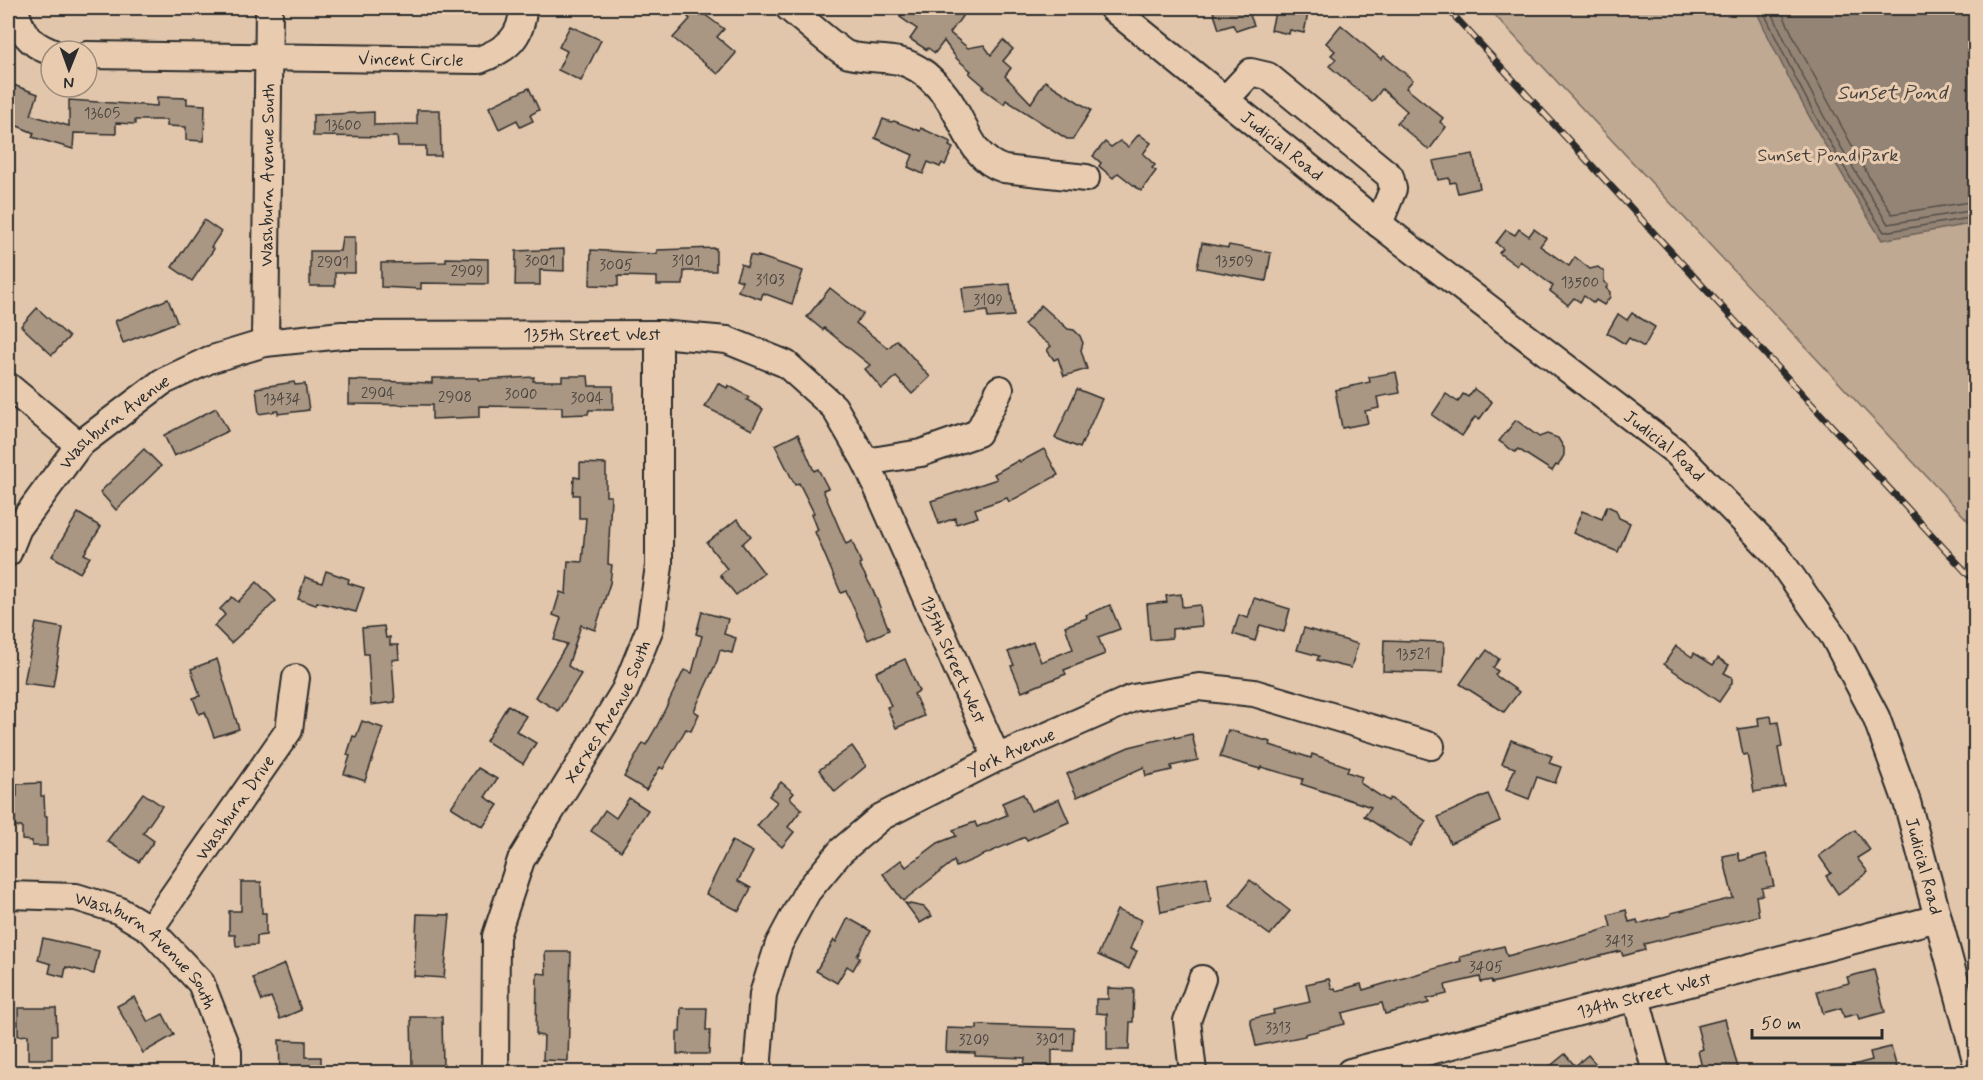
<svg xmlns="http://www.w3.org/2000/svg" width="1983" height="1080" font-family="Mynerve,sans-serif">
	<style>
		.green { fill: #c0a993; stroke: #766a5f; stroke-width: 1.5 }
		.water { fill: #948475; stroke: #6a6057; stroke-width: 1.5 }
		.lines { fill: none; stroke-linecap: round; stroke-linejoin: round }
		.shore { stroke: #554f49; stroke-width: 1.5 }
		.building { fill: #a99683; stroke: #2b2b2b; stroke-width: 1.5 }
		.minor-casing { stroke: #2b2b2b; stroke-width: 30 }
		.minor { stroke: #e9ccb0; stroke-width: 26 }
		.rail-casing { stroke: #2b2b2b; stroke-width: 7 }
		.rail { stroke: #e9ccb0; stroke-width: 4.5; stroke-dasharray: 14; stroke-linecap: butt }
		.labels { text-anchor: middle; stroke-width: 6; stroke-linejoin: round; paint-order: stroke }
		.number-label { font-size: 15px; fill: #4a4641 }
		.street-label { font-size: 18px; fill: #2b2b2b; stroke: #e9ccb0 }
		.park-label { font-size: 18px; fill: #413e3b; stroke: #e9ccb0 }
		.water-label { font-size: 20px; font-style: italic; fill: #45413e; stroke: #e9ccb0 }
	</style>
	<rect width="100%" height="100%" fill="#e1c6ab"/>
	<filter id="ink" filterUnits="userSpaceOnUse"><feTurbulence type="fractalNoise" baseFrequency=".0167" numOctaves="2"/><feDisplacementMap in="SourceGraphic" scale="12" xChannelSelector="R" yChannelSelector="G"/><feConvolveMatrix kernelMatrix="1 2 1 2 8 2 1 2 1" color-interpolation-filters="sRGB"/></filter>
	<g filter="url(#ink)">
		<path class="green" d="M1488 8H1975V528Z"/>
		<path class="water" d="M1755 8H1975V223L1882 240C1835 165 1791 88 1755 8Z"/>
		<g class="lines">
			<g class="shore">
				<path d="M1762 8C1797 85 1838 161 1884 232L1976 217"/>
				<path d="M1770 8C1803 81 1844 156 1888 224L1976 210"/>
				<path d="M1780 8 1795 40 1869 177 1892 214 1976 201"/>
			</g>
		</g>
		<g class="building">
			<path d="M696 8 724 29 717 37 736 53 718 74 673 38 690 19 688 17Z"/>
			<path d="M907 8H968L950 33 968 48 984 45 991 55 1003 40 1013 49 1003 61 1011 68 1005 76 1031 103 1045 81 1091 110 1073 139H1067L1006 100 1004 104 982 88 984 86 969 73 971 71 957 59 944 41 935 53 928 48 927 50 910 39 917 29 900 17Z"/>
			<path d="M1212 8H1247L1254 25 1236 31 1233 25 1219 29Z"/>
			<path d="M1276 8H1309L1304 33 1290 30 1289 34 1271 30Z"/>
			<path d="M1341 25 1381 59 1384 56 1413 80 1406 88 1443 118 1440 122 1446 127 1429 150 1397 123 1407 111 1382 89 1372 102 1329 66 1336 59 1331 55 1335 51 1326 43Z"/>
			<path d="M570 26 601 40 581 81 558 70 567 51 559 47Z"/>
			<path d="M8 83 38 94 31 115 69 126V100L157 106V97L187 98V104L205 105 204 141 186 140V127L167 126V120H135V124L116 123V134L74 133 73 149 32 137 34 133 8 122 14 107 8 104Z"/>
			<path d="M529 88 539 110 530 115 533 121 520 127 517 120 499 129 489 107Z"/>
			<path d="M417 110H440L441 156H426V146H398L397 137 313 136V115L374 112V125L417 124Z"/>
			<path d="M883 119 891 122 894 121 920 131 921 128 951 142 949 146 953 148 945 165 942 163 940 167 928 162 923 174 908 167 913 155 875 138Z"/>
			<path d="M1139 134 1151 143 1143 154 1155 165 1152 168 1156 171 1141 191 1118 173 1113 178 1099 166 1101 163 1093 156 1105 142 1111 147 1120 141 1128 147Z"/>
			<path d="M1473 154 1480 188 1458 193 1455 182 1450 183 1449 178 1438 180 1433 161Z"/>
			<path d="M204 220 221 232 211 247 214 249 192 281 172 267Z"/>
			<path d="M1519 229 1529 236 1534 229 1546 238 1540 246 1569 266 1575 257 1590 269 1598 267 1604 272V282L1608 285 1606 288 1610 292V297L1604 305 1596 300 1594 303 1584 296 1580 302 1574 298 1568 305 1550 291 1553 286 1520 261 1517 266 1499 253 1503 249 1496 243 1506 230 1515 235Z"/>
			<path d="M342 237H355V273H335V286H310V251H340Z"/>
			<path d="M1202 243 1228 248 1229 245 1271 253 1266 281 1197 268Z"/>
			<path d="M716 248V271H684L683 285H657V277L618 276V286L590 285 591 250 657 254V250Z"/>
			<path d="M564 249V271L540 270V285H515L516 251Z"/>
			<path d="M750 255 758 257V256L803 271 792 304 763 293 761 299 738 291 742 281 736 279 741 264 747 267Z"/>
			<path d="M446 258 488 259V284L421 283V289L381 287V263L446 262Z"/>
			<path d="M1010 284 1014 316 988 318 987 311 965 314 962 288Z"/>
			<path d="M830 288 863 314 856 323 888 348 897 340 930 377 912 394 896 377 882 389 865 369 870 365 824 328 823 330 807 317Z"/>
			<path d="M168 299 177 322 123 343 115 321Z"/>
			<path d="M1041 305 1068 329 1074 330 1080 336 1083 343 1081 350 1087 369 1064 376 1058 358 1054 360 1047 350 1051 346 1024 325Z"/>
			<path d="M37 308 69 337 52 355 21 326Z"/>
			<path d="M1632 313 1655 327 1644 347 1629 338 1625 344 1607 333 1618 314 1627 320Z"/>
			<path d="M1396 372 1400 393 1377 397 1379 408 1365 411 1368 423 1342 428 1335 390 1370 382 1369 377Z"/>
			<path d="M562 376H588L589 386H613V410H589L588 414 562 415V407L479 406V417L432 419V405L349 404V380L432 383V378H479V380L534 377 533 381H562Z"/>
			<path d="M294 382 295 385 305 384 309 410 278 414V411L259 414 256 388Z"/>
			<path d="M718 383 727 388 728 385 749 397 747 400 763 409 752 430 705 407Z"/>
			<path d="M1077 389 1102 399 1080 448 1055 438Z"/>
			<path d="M1474 389 1492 402 1479 420 1475 417 1462 436 1432 415 1446 394 1458 402 1463 394 1468 397Z"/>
			<path d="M216 408 228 431 174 456 164 435Z"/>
			<path d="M1516 420 1539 437 1547 434 1558 438 1564 448V455L1558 466 1556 465 1552 471 1518 449 1515 452 1499 441Z"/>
			<path d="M798 434 814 471 818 469 828 488 823 490 846 544 852 541 861 563 859 564 873 590 889 630 868 640 846 591 841 593 815 532 818 530 812 514 814 513 799 483 795 485 775 445Z"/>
			<path d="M144 449 161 466 116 510 100 492Z"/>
			<path d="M1044 449 1058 475 1009 502 1007 498 975 509 978 517 956 524 955 518 939 524 931 501 997 479 994 474 1019 460 1020 462Z"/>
			<path d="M580 463 606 464V496H611L608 564 612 565 610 583 595 630 581 625 568 666 581 674 558 711 535 697 567 644 554 640 561 618 553 615 560 592 566 594 568 561 582 562 586 518H579V495H573L574 477 580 478Z"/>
			<path d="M1607 506 1616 510 1619 518 1630 523 1618 552 1573 533 1582 511 1602 519Z"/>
			<path d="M78 513 101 527 84 554 90 557 80 573 52 556Z"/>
			<path d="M737 519 751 536 742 544 764 573 736 595 720 575 727 569 707 543Z"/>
			<path d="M326 571 349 579 348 583 364 588 356 612 317 602 316 605 298 599 305 577 322 583Z"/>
			<path d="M257 582 276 601 231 643 214 626 225 615 220 609 232 597 238 602Z"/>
			<path d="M1181 594 1182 607 1200 605 1202 626 1172 629V638L1150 640 1147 604 1167 602 1166 596Z"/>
			<path d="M1254 598 1290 609 1284 632 1260 625 1255 641 1233 634 1239 615 1248 618Z"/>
			<path d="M1110 605 1120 629 1098 637 1105 654 1064 670 1066 674 1022 692 1011 666 1014 665 1008 652 1033 642 1041 662 1073 649 1065 626 1087 618 1086 615Z"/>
			<path d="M702 612 728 619 724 634 736 638 732 653 720 650 717 661 694 711 699 714 691 731 686 729 663 769 660 767 646 790 624 777 643 743 646 745 657 726 684 670 692 673 702 636 696 634Z"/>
			<path d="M36 623 63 628 53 687 24 683Z"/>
			<path d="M384 626 386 638 390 637V645H398L399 659 392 660 395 702 371 705 368 654H364L362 628Z"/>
			<path d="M1304 628 1358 644 1351 668 1317 660 1319 656 1297 650Z"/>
			<path d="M1384 640 1444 642 1443 673 1383 671Z"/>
			<path d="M1676 646 1692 657 1694 653 1713 665 1718 658 1729 665 1724 673 1732 677V683L1719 702 1664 664Z"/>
			<path d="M1487 650 1499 659 1493 668 1498 671 1495 675 1519 692 1504 712 1460 684 1479 657 1481 658Z"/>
			<path d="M217 659 239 729 214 737 205 712 199 714 193 698 200 696 191 669Z"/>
			<path d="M905 659 919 691 914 694 924 716 896 728 887 707 891 706 876 672Z"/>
			<path d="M508 705 526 716 516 731 536 743 523 764 486 741Z"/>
			<path d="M1771 716 1772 723 1778 722 1782 747 1778 748 1785 787 1754 792 1747 754 1743 755 1738 729 1759 726 1758 718Z"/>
			<path d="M362 721 383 728 365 781 344 774 350 756 347 755 353 736 356 737Z"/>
			<path d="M1228 730 1271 742 1270 745 1311 758 1312 754 1349 767 1347 772 1362 777 1360 783 1388 801 1390 798 1426 821 1410 846 1364 816 1371 807 1301 784 1303 779 1261 767 1260 769 1220 757Z"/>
			<path d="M1192 734 1198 760 1171 766 1172 770 1146 776 1144 767 1077 797 1067 774 1129 747 1174 736 1175 738Z"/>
			<path d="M1511 740 1552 756 1549 763 1561 767 1555 783 1537 777 1529 799 1506 790 1515 768 1502 764Z"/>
			<path d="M852 746 866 766 835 792 819 770Z"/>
			<path d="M478 768 497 779 485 797 498 805 483 827 451 807Z"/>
			<path d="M781 782 794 793 790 798 802 809 788 827 794 832 782 847 757 826 777 802 769 796Z"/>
			<path d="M41 783V796H44L45 816H47V846H32V841L22 840V827H15V796H17V784Z"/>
			<path d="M143 793 162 806 143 833 154 841 139 862 107 841Z"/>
			<path d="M1023 794 1031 811 1059 799 1069 822 1027 840 1025 837 956 867 954 861 903 901 883 874 901 860 906 867 938 843 956 836 953 830 975 822 977 827 1007 815 1002 803Z"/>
			<path d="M1488 794 1500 821 1450 843 1438 817Z"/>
			<path d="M629 798 648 810 621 851 591 831 605 810 616 818Z"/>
			<path d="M1855 830 1870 850 1857 858 1868 872 1838 894 1826 876 1831 873 1819 856Z"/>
			<path d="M732 841 753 852 738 881 751 888 739 911 706 894Z"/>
			<path d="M1738 853 1740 861 1766 854 1774 886 1762 888 1763 895 1756 896 1759 916 1644 944 1645 950 1623 956 1621 951 1492 983 1491 980 1481 982 1480 977 1445 985 1447 994 1427 999 1429 1003 1385 1014 1382 1003 1342 1013 1345 1024 1305 1034V1036L1256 1046 1250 1019 1274 1014 1273 1010 1310 1002 1306 984 1329 979 1332 989 1335 988 1336 991 1361 984 1363 990 1461 961 1460 957 1504 946 1507 956 1593 933 1611 927 1608 915 1626 910 1629 922 1637 920 1638 924 1671 915V913L1733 898 1723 856Z"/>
			<path d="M1207 877 1211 901 1161 912 1157 886Z"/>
			<path d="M1250 880 1290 911 1270 935 1230 906Z"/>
			<path d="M241 882H261L262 913H266V935L257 936V945L236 946 235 935H229V911H241Z"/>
			<path d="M905 903 924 907 932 916 920 923Z"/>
			<path d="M1117 910 1142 920 1130 949 1137 951 1129 969 1098 955Z"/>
			<path d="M417 914 450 915 444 978 414 976Z"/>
			<path d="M848 918 871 931 857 956 860 958 853 970 847 966 837 983 816 971 834 940 836 942Z"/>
			<path d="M43 938 99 951 94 974 66 967 64 977 49 973 51 964 38 960Z"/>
			<path d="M545 952H571L568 1061 543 1060 544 1036 536 1035 537 973 546 974Z"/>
			<path d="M285 964 301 1010 280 1019 271 997 262 1001 253 978Z"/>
			<path d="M1874 970 1885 1012 1859 1019 1857 1014 1844 1017 1841 1008 1823 1013 1817 991 1849 983 1847 977Z"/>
			<path d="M1108 988 1134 989 1133 1022H1130L1129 1050H1107V1014L1096 1013V999H1108Z"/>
			<path d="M134 997 148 1022 163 1014 174 1035 143 1053 117 1006Z"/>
			<path d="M18 1008H56L57 1035H52V1059H28V1035L18 1036Z"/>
			<path d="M681 1008H707L706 1030H710L709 1054H677V1032H680Z"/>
			<path d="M411 1017H442L443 1067 412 1066Z"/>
			<path d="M1725 1019 1739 1072H1703L1698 1051 1703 1049 1697 1026Z"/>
			<path d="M977 1025 1074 1028 1073 1051 1052 1050V1066L1024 1065 1025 1058 975 1056V1053L946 1052 947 1028 977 1029Z"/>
			<path d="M279 1040 306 1041V1057H321V1072H280Z"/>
			<path d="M1891 1047 1898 1072H1843L1842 1068 1872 1060 1870 1052Z"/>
			<path d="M1565 1054 1575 1066 1588 1055 1603 1072H1543Z"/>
		</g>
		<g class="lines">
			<defs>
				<g id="minor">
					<path d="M15 8C20 31 28 43 51 52"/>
					<path d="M789 8C799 16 841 53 849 55 877 62 897 53 924 73 931 79 940 88 946 96 966 122 969 158 1004 169L1086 178"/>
					<path id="s1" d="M1112 8 1379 224 1676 452 1775 553 1834 637 1876 717 1907 802 1976 1060"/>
					<path id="s2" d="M87 55 479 60C506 50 522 38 523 8"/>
					<path d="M1226 99 1251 72 1268 76 1390 176 1393 189 1379 224"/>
					<path id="s3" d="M265 343 269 8"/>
					<path d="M8 386 79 445"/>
					<path d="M866 462 921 453 978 433 1000 389"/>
					<path id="s4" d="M8 553 18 528 79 445 162 382 209 360 265 343 342 335 659 334 727 340 786 364 834 407 866 462 997 758"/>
					<path id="s5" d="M8 895 76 897 118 910 150 929 201 983 228 1052V1072"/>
					<path id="s6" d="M150 929 289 730 296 678"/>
					<path d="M1636 998 1656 1072"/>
					<path id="s7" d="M495 1072 496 936 521 860 625 690 650 628 659 566V334"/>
					<path id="s8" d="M757 1072 763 994 779 944 807 892 841 851 881 817 997 758 1133 698 1199 687 1254 693 1431 746"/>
					<path d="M1193 1072 1187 1021 1202 979"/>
					<path id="s9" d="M1350 1072 1938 918"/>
				</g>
			</defs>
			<use href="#minor" class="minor-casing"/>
			<use href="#minor" class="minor"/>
			<defs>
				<path id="rail" d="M1447 8 1976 583"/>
			</defs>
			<use href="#rail" class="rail-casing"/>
			<use href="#rail" class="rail"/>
		</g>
	</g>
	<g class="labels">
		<g class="number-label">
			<text x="102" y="118">13605</text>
			<text x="343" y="130">13600</text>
			<text x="540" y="266">3001</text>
			<text x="686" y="266">3101</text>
			<text x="1234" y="266">13509</text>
			<text x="333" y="267">2901</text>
			<text x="616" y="270">3005</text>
			<text x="467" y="276">2909</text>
			<text x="770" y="285">3103</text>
			<text x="1580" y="287">13500</text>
			<text x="988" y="305">3109</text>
			<text x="378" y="398">2904</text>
			<text x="521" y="399">3000</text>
			<text x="455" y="402">2908</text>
			<text x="587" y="403">3004</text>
			<text x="282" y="404">13434</text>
			<text x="1413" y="659">13521</text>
			<text x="1619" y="946">3413</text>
			<text x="1486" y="972">3405</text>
			<text x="1278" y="1033">3313</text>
			<text x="1050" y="1044">3301</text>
			<text x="974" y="1045">3209</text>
		</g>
		<g class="street-label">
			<text dy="6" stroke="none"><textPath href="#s2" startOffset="324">Vincent Circle</textPath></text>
			<text dy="6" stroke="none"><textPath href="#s1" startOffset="219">Judicial Road</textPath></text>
			<text dy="6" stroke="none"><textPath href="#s3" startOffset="168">Washburn Avenue South</textPath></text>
			<text dy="6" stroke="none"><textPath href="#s4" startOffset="672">135th Street West</textPath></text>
			<text dy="6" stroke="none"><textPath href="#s4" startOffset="172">Washburn Avenue</textPath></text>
			<text dy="6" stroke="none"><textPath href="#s1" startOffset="705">Judicial Road</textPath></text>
			<text dy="6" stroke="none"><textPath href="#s4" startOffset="1215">135th Street West</textPath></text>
			<text dy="6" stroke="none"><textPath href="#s7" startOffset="388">Xerxes Avenue South</textPath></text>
			<text dy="6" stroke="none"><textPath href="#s8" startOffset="441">York Avenue</textPath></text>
			<text dy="6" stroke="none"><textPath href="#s6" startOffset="148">Washburn Drive</textPath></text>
			<text dy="6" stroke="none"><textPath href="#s1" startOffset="1209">Judicial Road</textPath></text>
			<text dy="6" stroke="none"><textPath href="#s5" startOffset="159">Washburn Avenue South</textPath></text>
			<text dy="6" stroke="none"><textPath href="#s9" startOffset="304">134th Street West</textPath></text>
		</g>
		<g class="park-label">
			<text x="1828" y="161">Sunset Pond Park</text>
		</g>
		<g class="water-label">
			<text x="1892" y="99">Sunset Pond</text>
		</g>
	</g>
	<rect width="1983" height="1080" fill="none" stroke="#e9ccb0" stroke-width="30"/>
	<rect x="15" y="15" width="1953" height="1050" fill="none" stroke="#2b2b2b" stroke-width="2" filter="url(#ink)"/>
	<g transform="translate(69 69) rotate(181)"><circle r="28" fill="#e9ccb0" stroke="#9d8c7b" stroke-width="1.5"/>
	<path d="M0-4.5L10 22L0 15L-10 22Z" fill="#2b2b2b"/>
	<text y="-9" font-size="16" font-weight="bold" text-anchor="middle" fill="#2b2b2b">N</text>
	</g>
	<path d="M1752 1029v9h130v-9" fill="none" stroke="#2b2b2b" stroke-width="3"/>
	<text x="1761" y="1029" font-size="18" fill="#2b2b2b" stroke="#e9ccb0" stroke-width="4.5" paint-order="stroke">50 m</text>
</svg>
